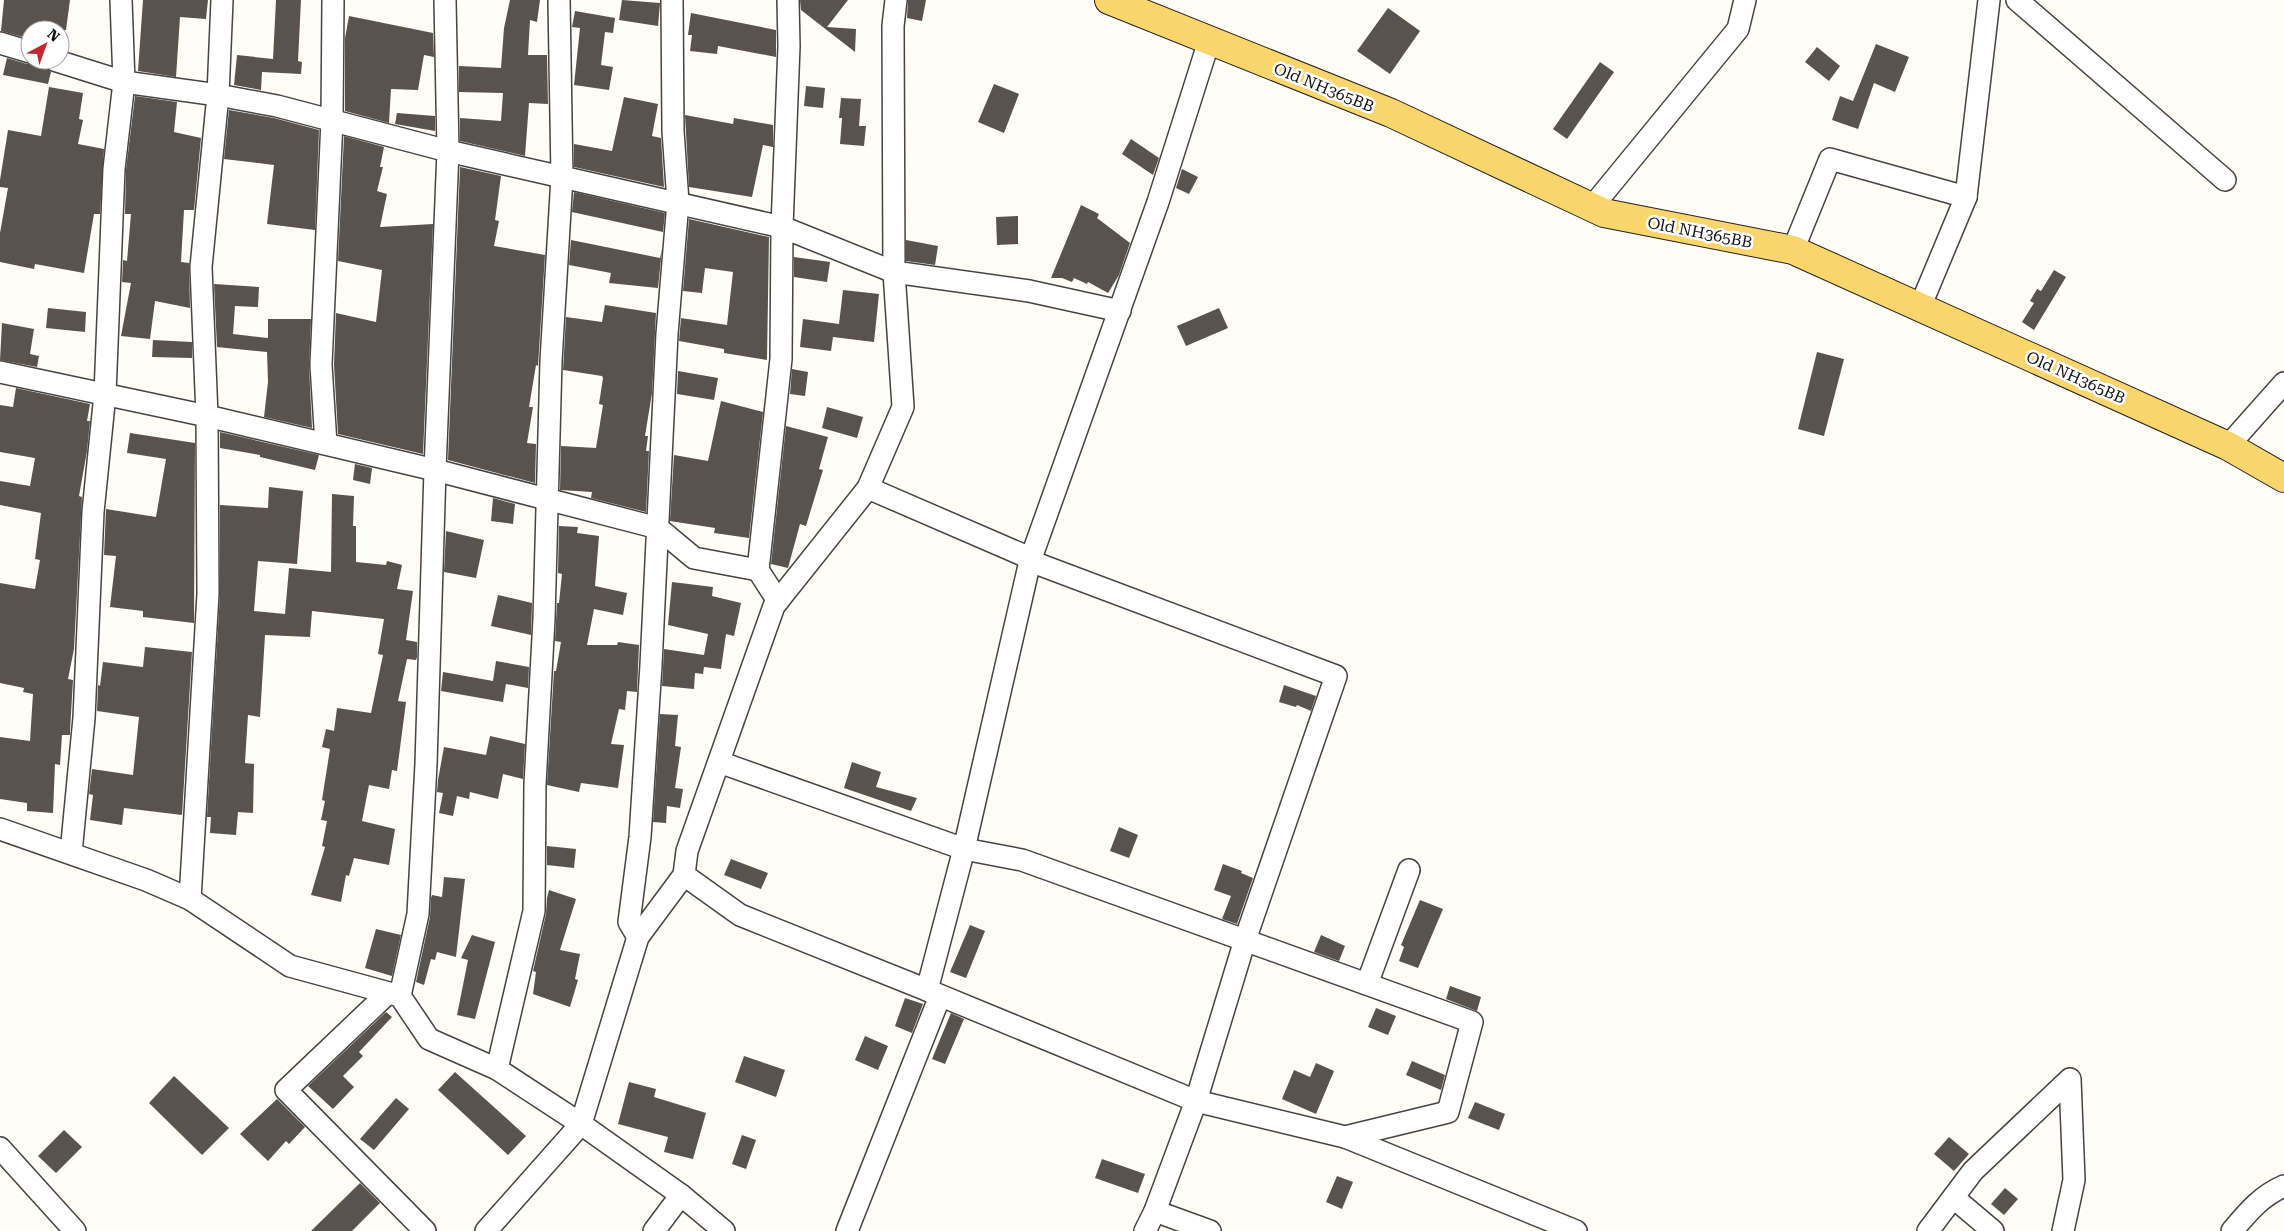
<svg xmlns="http://www.w3.org/2000/svg" width="2284" height="1231" font-family="'Roboto Serif',serif">
	<style>
		.building { fill: #5a524d }
		.lines { fill: none; stroke-linecap: round; stroke-linejoin: round }
		.street-casing { stroke: #444; stroke-width: 24 }
		.primary-casing { stroke: #222; stroke-width: 30 }
		.street { stroke: #fff; stroke-width: 21 }
		.primary { stroke: #f9d66b; stroke-width: 28 }
		.labels { text-anchor: middle; stroke-width: 5; stroke-linejoin: round; paint-order: stroke }
		.street-label { font-size: 16px; fill: #111; stroke: #fff }
	</style>
	<rect width="100%" height="100%" fill="#fffdf5"/>
	<g class="building">
		<path d="M4 0H70L66 30H30V39L1 31Z"/>
		<path d="M143 0H208L206 19 180 17 176 77 138 71Z"/>
		<path d="M276 0H301L298 61 302 62 301 74 262 72 261 90 234 85 237 55 273 59Z"/>
		<path d="M510 0H540L537 22 530 20 528 55H547L548 104 529 103 525 156 460 141V118L501 121 503 93 459 92V66L501 68 504 28Z"/>
		<path d="M622 0 660 3 658 26 619 20Z"/>
		<path d="M800 0H848L827 27 856 29 855 52 801 10Z"/>
		<path d="M908 0H926L922 21 907 18Z"/>
		<path d="M1388 8 1420 31 1390 74 1357 51Z"/>
		<path d="M575 11 615 18 613 33 605 32 601 65 613 67 609 90 574 85 580 28 572 27Z"/>
		<path d="M691 13 776 30V57L718 46 717 54 690 51 692 35H688Z"/>
		<path d="M349 16 433 33 434 57 424 55 418 90 391 89 389 123 345 111V38Z"/>
		<path d="M1876 44 1909 57 1895 92 1874 83 1858 129 1832 120 1840 96 1853 101Z"/>
		<path d="M1817 47 1840 66 1829 81 1805 62Z"/>
		<path d="M7 58 27 64H33L42 60 45 68 51 72 48 84 3 75Z"/>
		<path d="M1600 62 1614 72 1567 139 1553 129Z"/>
		<path d="M994 84 1019 94 1004 133 978 122Z"/>
		<path d="M806 86 825 88 823 108 804 106Z"/>
		<path d="M49 87 83 93 79 119 83 120 78 144 104 149 100 214H94L84 273 35 264 34 269 0 262V233L8 188 0 187V180L8 130 41 136Z"/>
		<path d="M135 96 177 102 174 132 201 138 194 210H184L181 262 189 263 190 308 155 301 150 339 121 336 131 283 122 282 123 260 127 261 131 214H125L126 170Z"/>
		<path d="M624 97 658 104 652 136 661 138 664 187 574 167V144L612 151Z"/>
		<path d="M841 98 861 99 859 126H866L864 146 840 144 842 118H839Z"/>
		<path d="M229 110 274 118 319 130 315 230 267 224 274 165 224 159Z"/>
		<path d="M397 113 435 116V131L395 124Z"/>
		<path d="M685 115 733 124 734 118 773 125V147L763 145 752 197 689 187Z"/>
		<path d="M344 136 384 147 380 167H383L377 191 387 194 380 227 433 224 423 454 338 434 334 365 336 313 376 322 382 270 338 261Z"/>
		<path d="M1131 139 1159 158 1153 175 1122 154Z"/>
		<path d="M460 167 501 176 495 220 499 221 494 246 545 255 538 366 536 365 529 407H533L527 443 536 444 535 483 448 460Z"/>
		<path d="M1182 169 1198 177 1189 194 1176 188Z"/>
		<path d="M574 192 665 213 663 232 572 212Z"/>
		<path d="M1081 205 1099 214 1097 218 1130 243 1119 275 1108 293 1088 282 1087 284 1074 278 1072 282 1062 278H1051Z"/>
		<path d="M1018 216V244L997 245 996 217Z"/>
		<path d="M689 219 769 237 767 360 724 353V349L679 341 681 318 727 325 733 272 705 268 702 293 683 291Z"/>
		<path d="M571 240 660 258 662 249 658 288 609 283 611 273 569 265Z"/>
		<path d="M906 240 938 246 935 265 906 261Z"/>
		<path d="M794 257 830 262 827 282 794 277Z"/>
		<path d="M2054 270 2066 277 2034 330 2022 322 2034 303 2030 301 2037 289 2041 291Z"/>
		<path d="M214 284 259 287 258 307 235 306 233 334 268 338V319H311L309 366 312 428 264 417 268 382 267 352 217 347Z"/>
		<path d="M843 290 879 294 874 342 833 337 831 351 800 347 803 319 839 324Z"/>
		<path d="M605 305 656 313 652 393 645 436H648L646 451H649L646 512 591 498 592 492 560 490 561 446 596 448 603 405 599 404 603 378 602 376 563 370 566 317 602 322Z"/>
		<path d="M48 308 86 312 85 332 46 328Z"/>
		<path d="M1219 308 1228 328 1186 346 1177 326Z"/>
		<path d="M2 323 34 329 30 354 39 356 37 367 0 360Z"/>
		<path d="M153 340 192 342V358L152 357Z"/>
		<path d="M1817 352 1844 359 1824 436 1798 429Z"/>
		<path d="M792 369 808 372 805 396 790 394Z"/>
		<path d="M678 371 718 378 714 400 677 394Z"/>
		<path d="M16 388 90 404 87 421H90L87 451 79 496 82 497 74 649 68 679 73 680 70 731V735H62L60 765 55 764 53 813 27 811V803L0 799V737L30 741 33 694 23 692 24 688 0 683V583L35 589 40 560 35 559 41 513 0 505V481L30 486 35 458 0 452V405L13 407Z"/>
		<path d="M721 401 763 412 749 538 714 533 715 528 670 521 674 455 708 461Z"/>
		<path d="M827 407 863 417 857 438 822 428Z"/>
		<path d="M786 426 828 437 819 469 823 470 806 526 800 524 788 568 771 564Z"/>
		<path d="M220 432 319 455 315 470 260 457V455L220 448Z"/>
		<path d="M130 433 195 443 194 623 143 617V611L110 607 116 556 104 555 106 509 156 517 166 459 127 453Z"/>
		<path d="M355 464 372 468 370 484 353 480Z"/>
		<path d="M269 487 303 491 297 564 258 561 254 611 285 614 289 568 331 572 332 494 354 496 353 526H356V562L386 565 387 561 402 565 397 589 413 591 406 640 417 642V657L416 660 407 659 398 701 406 702 397 771 392 770 389 789 369 785 362 821 395 829 389 865 354 858 349 876 346 875 341 902 311 895 325 847 322 846 327 821 321 820 325 801 322 800 330 749 322 747 326 729 334 731 337 708 371 713 383 655 378 654 384 619 312 611 310 637 265 635 260 717 248 715 246 746 245 763 254 764 253 813 238 812 236 835 210 833 211 817H207L220 594V505L268 508Z"/>
		<path d="M493 498 515 504 513 524 491 521Z"/>
		<path d="M559 526 578 527 577 533 599 536 595 586 627 593 623 615 594 609 587 645H617L618 642 639 645 637 692 627 691 625 710 619 709 611 744 624 745 618 788 581 783 579 792 547 785 554 671H556L561 642 555 641 557 603H559L562 574 558 573Z"/>
		<path d="M446 531 484 540 476 578 444 572Z"/>
		<path d="M672 582 713 587 712 596 741 603 734 636 726 634 721 669 704 667 703 674 695 673 694 689 662 686 664 649 704 655 708 634 668 625Z"/>
		<path d="M498 595 532 603 531 635 491 626Z"/>
		<path d="M145 647 192 652 182 815 124 808 122 825 90 820 93 795 89 794 92 769 133 775 139 717 97 711 98 685 100 686 103 662 143 667Z"/>
		<path d="M496 661 529 667 528 688 506 684 503 702 441 691 443 672 493 681Z"/>
		<path d="M1284 685 1316 696 1311 711 1297 705 1296 707 1279 702Z"/>
		<path d="M660 714 678 715 675 746 681 747 675 788 683 789 680 808 667 806 666 823 653 822Z"/>
		<path d="M490 736 525 744 523 779 503 774 498 799 470 792 469 799 457 796 453 816 439 813 443 793 437 792 438 780 444 747 486 755Z"/>
		<path d="M852 762 881 772 876 787 917 798 911 811 844 788Z"/>
		<path d="M1119 827 1138 835 1129 858 1110 851Z"/>
		<path d="M547 846 576 849 574 868 547 865Z"/>
		<path d="M731 859 768 873 761 889 724 875Z"/>
		<path d="M1223 864 1242 871 1241 873 1253 878 1237 924 1222 919 1231 896 1214 890Z"/>
		<path d="M444 877 465 879 456 957 437 952 435 960 431 959 424 985 416 982 430 917 431 898 432 895 442 897Z"/>
		<path d="M549 890 576 899 560 950 580 954 575 979 578 980 570 1007 533 994 536 972 533 971 546 914 547 898Z"/>
		<path d="M1420 900 1443 909 1418 968 1399 961 1404 947 1401 945Z"/>
		<path d="M970 925 985 931 966 978 950 972Z"/>
		<path d="M376 929 401 935 392 976 365 968Z"/>
		<path d="M472 935 495 942 475 1019 457 1015 468 960 461 958Z"/>
		<path d="M1321 935 1345 946 1339 961 1314 952Z"/>
		<path d="M1450 986 1481 997 1477 1011 1446 999Z"/>
		<path d="M905 998 923 1004 912 1033 895 1026Z"/>
		<path d="M1376 1008 1396 1016 1388 1035 1368 1027Z"/>
		<path d="M386 1012 392 1017 359 1052 363 1056 343 1076 354 1087 333 1109 308 1086Z"/>
		<path d="M951 1013 964 1019 945 1064 932 1059Z"/>
		<path d="M865 1036 888 1046 878 1070 855 1060Z"/>
		<path d="M744 1056 785 1070 776 1097 735 1082Z"/>
		<path d="M1412 1061 1445 1075 1441 1090 1406 1075Z"/>
		<path d="M1316 1063 1334 1071 1316 1114 1282 1099 1294 1070 1310 1077Z"/>
		<path d="M455 1072 526 1136 508 1155 438 1090Z"/>
		<path d="M174 1076 229 1128 202 1155 149 1103Z"/>
		<path d="M629 1082 656 1089 654 1097 706 1113 693 1159 664 1152 668 1137 618 1124Z"/>
		<path d="M396 1098 409 1109 374 1150 360 1139Z"/>
		<path d="M277 1099 305 1127 289 1144 286 1141 268 1161 240 1134Z"/>
		<path d="M1475 1102 1505 1114 1499 1130 1468 1118Z"/>
		<path d="M64 1130 82 1147 56 1173 38 1156Z"/>
		<path d="M742 1135 756 1140 746 1169 732 1164Z"/>
		<path d="M1949 1137 1969 1154 1954 1171 1934 1154Z"/>
		<path d="M1102 1159 1145 1174 1138 1193 1095 1178Z"/>
		<path d="M1337 1176 1353 1182 1342 1209 1326 1202Z"/>
		<path d="M360 1183 380 1203 352 1231H311Z"/>
		<path d="M2005 1188 2018 1199 2004 1215 1991 1204Z"/>
	</g>
	<g class="lines">
		<defs>
			<g id="street">
				<path d="M222 0 218 95 201 267 207 416 435 470 658 528 694 558 758 570 778 601"/>
				<path d="M2017 0 2225 180"/>
				<path d="M0 43 30 52"/>
				<path d="M54 60 124 82 218 95 277 106 448 151 562 177 559 0"/>
				<path d="M1592 207 1738 29 1745 0"/>
				<path d="M1793 250 1830 159 1966 197"/>
				<path d="M1920 307 1966 197 1989 0"/>
				<path d="M0 372 207 416 208 594 190 899"/>
				<path d="M326 444 321 365 332 120 333 0"/>
				<path d="M2228 446 2284 383"/>
				<path d="M868 488 1023 555 1030 561 1158 202 1209 41"/>
				<path d="M758 570 781 359 782 227 894 272 1029 291 1120 311"/>
				<path d="M719 762 964 849 1022 860 1472 1022 1448 1112 1345 1137 1196 1101 927 990"/>
				<path d="M0 829 146 880 190 899 290 966 400 996 429 1039 497 1069 581 1124 486 1231"/>
				<path d="M71 853 84 718 93 512 105 394 114 169 124 82 121 0"/>
				<path d="M684 875 740 915 927 990 964 849 1030 561 1336 676 1245 940 1196 1101 1155 1211 1145 1231"/>
				<path d="M638 937 629 922 640 837 651 665 667 334 678 202 673 131 672 0"/>
				<path d="M1367 984 1409 870"/>
				<path d="M388 993 286 1090 425 1231"/>
				<path d="M400 996 418 914 426 764 435 470 448 151 445 0"/>
				<path d="M497 1069 534 911 535 784 544 619 551 361 562 177 782 227 789 46 788 0"/>
				<path d="M1345 1137 1576 1231"/>
				<path d="M0 1148 75 1231"/>
				<path d="M1954 1198 1993 1231"/>
				<path d="M1155 1211 1210 1231"/>
				<path d="M654 1231 681 1195"/>
				<path d="M724 1231 681 1195 581 1124 638 937 684 875 687 851 774 606 868 488 903 407 894 272 893 26 896 0"/>
				<path d="M847 1231 940 996"/>
				<path d="M1928 1231 1973 1171 2070 1079 2074 1180 2063 1231"/>
				<path d="M2232 1231C2248 1212 2261 1196 2284 1186"/>
			</g>
			<path id="primary" d="M1109 0 1391 113 1604 213 1793 250 2228 446 2284 478"/>
		</defs>
		<use href="#street" class="street-casing"/>
		<use href="#primary" class="primary-casing"/>
		<use href="#street" class="street"/>
		<use href="#primary" class="primary"/>
	</g>
	<g class="labels">
		<g class="street-label">
			<text transform="translate(1324 87) rotate(22)" y="6">Old NH365BB</text>
			<text transform="translate(1700 232) rotate(11)" y="6">Old NH365BB</text>
			<text transform="translate(2076 377) rotate(24)" y="6">Old NH365BB</text>
		</g>
	</g>
	<g transform="translate(45 45) rotate(41)"><circle r="24" fill="#ffffff" stroke="#a0a0a0"/>
	<path d="M0-4L9 19L0 12L-9 19Z" fill="#c4262e"/>
	<text y="-8" font-size="14" font-weight="bold" text-anchor="middle" fill="#111111">N</text>
	</g>
</svg>
